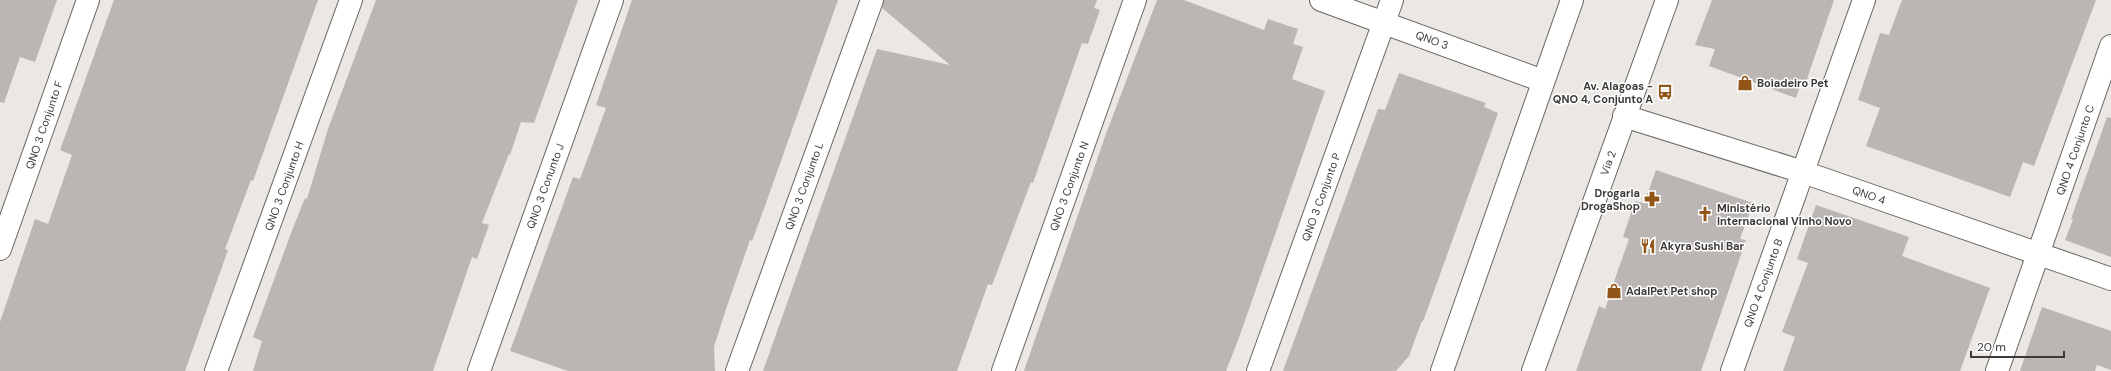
<svg xmlns="http://www.w3.org/2000/svg" width="2111" height="371" font-family="'DM Sans',sans-serif">
	<style>
		.building { fill: #bbb6b3 }
		.lines { fill: none; stroke-linecap: round; stroke-linejoin: round }
		.minor-casing { stroke: #6a6663; stroke-width: 24 }
		.tertiary-casing { stroke: #6a6663; stroke-width: 24 }
		.secondary-casing { stroke: #6a6663; stroke-width: 24 }
		.minor { stroke: #fff; stroke-width: 22 }
		.tertiary { stroke: #fff; stroke-width: 22 }
		.secondary { stroke: #fff; stroke-width: 22 }
		.labels { text-anchor: middle; stroke-width: 3; stroke-linejoin: round; paint-order: stroke }
		.street-label { font-size: 11px; fill: #3c3a39; stroke: #fff }
		.poi-label { font-size: 11px; font-weight: bold; fill: #3c3a39; stroke: #fff; text-anchor: start }
	</style>
	<rect width="100%" height="100%" fill="#ebe7e3"/>
	<g class="building">
		<path d="M0 0H57L35 62 20 57 4 103 0 102Z"/>
		<path d="M114 0H318L253 181 251 180 225 249 228 250 185 371H0V322L35 219 48 224 72 155 60 150Z"/>
		<path d="M376 0H578L534 123 521 122 510 155 509 154 482 223 489 225 477 259 472 257 433 371H253L262 341 253 337 291 233 305 198 307 199 328 129Z"/>
		<path d="M632 0H838L765 206 752 241 750 240 726 309 714 347 715 371H568L510 351 573 177 580 179 606 108 596 105Z"/>
		<path d="M884 0H1097L1094 8 1100 10 1088 44 1082 43 1033 183 1031 182 992 285 988 284 957 371H763L877 49 950 65 882 8Z"/>
		<path d="M1157 0H1184L1264 30 1268 19 1298 29 1293 44 1303 47 1292 79 1325 91 1240 335 1226 371H1024L1107 131Z"/>
		<path d="M1712 0H1834L1805 85 1801 84 1796 98 1709 66 1715 49 1695 45Z"/>
		<path d="M1902 0H2096L2034 166 2023 162 2010 197 1866 146 1880 108 1858 100 1880 33 1889 35Z"/>
		<path d="M1399 73 1486 103 1484 107 1498 113 1424 319 1421 323 1409 356 1396 371H1283L1378 109 1385 110Z"/>
		<path d="M2107 117 2111 118V257L2065 240 2073 220 2071 219Z"/>
		<path d="M1656 170 1753 203 1740 239 1746 240 1701 371H1576L1599 306 1605 309 1617 273 1629 239 1623 237 1635 201 1644 203Z"/>
		<path d="M1816 205 1909 237 1902 256 1990 288 1960 371H1783L1795 337 1782 332 1808 263 1797 259Z"/>
		<path d="M2042 307 2111 331V370L2097 365 2095 371H2020Z"/>
	</g>
	<g class="lines">
		<defs>
			<g id="minor">
				<path d="M0 249 88 0"/>
				<path d="M216 371 351 0"/>
				<path d="M479 371 612 0"/>
				<path d="M737 371 872 0"/>
				<path d="M1003 371 1135 0"/>
				<path d="M1258 371 1392 0"/>
				<path d="M1732 371 1864 0"/>
				<path d="M1997 371 2111 46"/>
			</g>
			<g id="tertiary">
				<path d="M1321 0 1543 81"/>
				<path d="M1624 116 1803 172 2111 279"/>
			</g>
			<g id="secondary">
				<path d="M1442 371 1572 0"/>
				<path d="M1533 371 1667 0"/>
			</g>
		</defs>
		<use href="#minor" class="minor-casing"/>
		<use href="#tertiary" class="tertiary-casing"/>
		<use href="#secondary" class="secondary-casing"/>
		<use href="#minor" class="minor"/>
		<use href="#tertiary" class="tertiary"/>
		<use href="#secondary" class="secondary"/>
	</g>
	<defs>
		<symbol id="shop-bare" viewBox="-9 -9 18 18"><path d="M-5-2.5h2.3a2.7 3.5 0 0 1 5.4 0H5L5.5 6h-11ZM-1.5-2.5h3a1.5 2.3 0 0 0-3 0Z" fill="#925518" stroke="#fff" stroke-width="2.5" paint-order="stroke"/></symbol>
		<symbol id="bus-bare" viewBox="-9 -9 18 18"><path d="M-5-6H5V4H4V6H2V4H-2V6H-4V4H-5ZM-3.5-4V0h7V-4ZM-3.5 1.2v1.5H-2V1.2ZM2 1.2v1.5H3.5V1.2Z" fill="#925518" stroke="#fff" stroke-width="2.5" paint-order="stroke"/></symbol>
		<symbol id="pharmacy-bare" viewBox="-9 -9 18 18"><path d="M-2-6h4v4h4v4h-4v4h-4v-4h-4v-4h4Z" fill="#925518" stroke="#fff" stroke-width="2.5" paint-order="stroke"/></symbol>
		<symbol id="church-bare" viewBox="-9 -9 18 18"><path d="M-1.2-6h2.4v3.5h3.3v2.4h-3.3V6h-2.4V-.1h-3.3v-2.4h3.3Z" fill="#925518" stroke="#fff" stroke-width="2.5" paint-order="stroke"/></symbol>
		<symbol id="restaurant-bare" viewBox="-9 -9 18 18"><path d="M-5-6h1v4h1v-4h1v4h1v-4h1v5L-1.5 .5V6h-2V.5L-5-1ZM5-6V6H3V1.5H1.5Q1.5-4 5-6Z" fill="#925518" stroke="#fff" stroke-width="2.5" paint-order="stroke"/></symbol>
	</defs>
	<g fill-rule="evenodd">
		<use href="#shop-bare" x="1734" y="72" width="22" height="22"/>
		<use href="#bus-bare" x="1654" y="81" width="22" height="22"/>
		<use href="#pharmacy-bare" x="1641" y="188" width="22" height="22"/>
		<use href="#church-bare" x="1694" y="203" width="22" height="22"/>
		<use href="#restaurant-bare" x="1637" y="235" width="22" height="22"/>
		<use href="#shop-bare" x="1603" y="280" width="22" height="22"/>
	</g>
	<g class="labels">
		<g class="street-label">
			<text transform="translate(1432 40) rotate(20)" y="4">QNO 3</text>
			<text transform="translate(44 125) rotate(-71)" y="4">QNO 3 Conjunto F</text>
			<text transform="translate(2075 150) rotate(-71)" y="4">QNO 4 Conjunto C</text>
			<text transform="translate(1608 163) rotate(-70)" y="4">Via 2</text>
			<text transform="translate(284 186) rotate(-70)" y="4">QNO 3 Conjunto H</text>
			<text transform="translate(545 186) rotate(-70)" y="4">QNO 3 Conunto J</text>
			<text transform="translate(804 186) rotate(-70)" y="4">QNO 3 Conjunto L</text>
			<text transform="translate(1069 186) rotate(-70)" y="4">QNO 3 Conjunto N</text>
			<text transform="translate(1869 195) rotate(19)" y="4">QNO 4</text>
			<text transform="translate(1321 197) rotate(-70)" y="4">QNO 3 Conjunto P</text>
			<text transform="translate(1763 283) rotate(-70)" y="4">QNO 4 Conjunto B</text>
		</g>
		<g class="poi-label">
			<text x="1757" y="87">Boiadeiro Pet</text>
			<text x="1653" y="90" text-anchor="end">Av. Alagoas -<tspan x="1653" dy="13">QNO 4, Conjunto A</tspan></text>
			<text x="1640" y="197" text-anchor="end">Drogaria<tspan x="1640" dy="13">DrogaShop</tspan></text>
			<text x="1717" y="212">Ministério<tspan x="1717" dy="13">Internacional Vinho Novo</tspan></text>
			<text x="1660" y="250">Akyra Sushi Bar</text>
			<text x="1626" y="295">AdalPet Pet shop</text>
		</g>
	</g>
	<path d="M1971 351v6h93v-6" fill="none" stroke="#3c3a39" stroke-width="2"/>
	<text x="1977" y="351" font-size="12" fill="#3c3a39" stroke="#ffffff" stroke-width="3" paint-order="stroke">20 m</text>
</svg>
